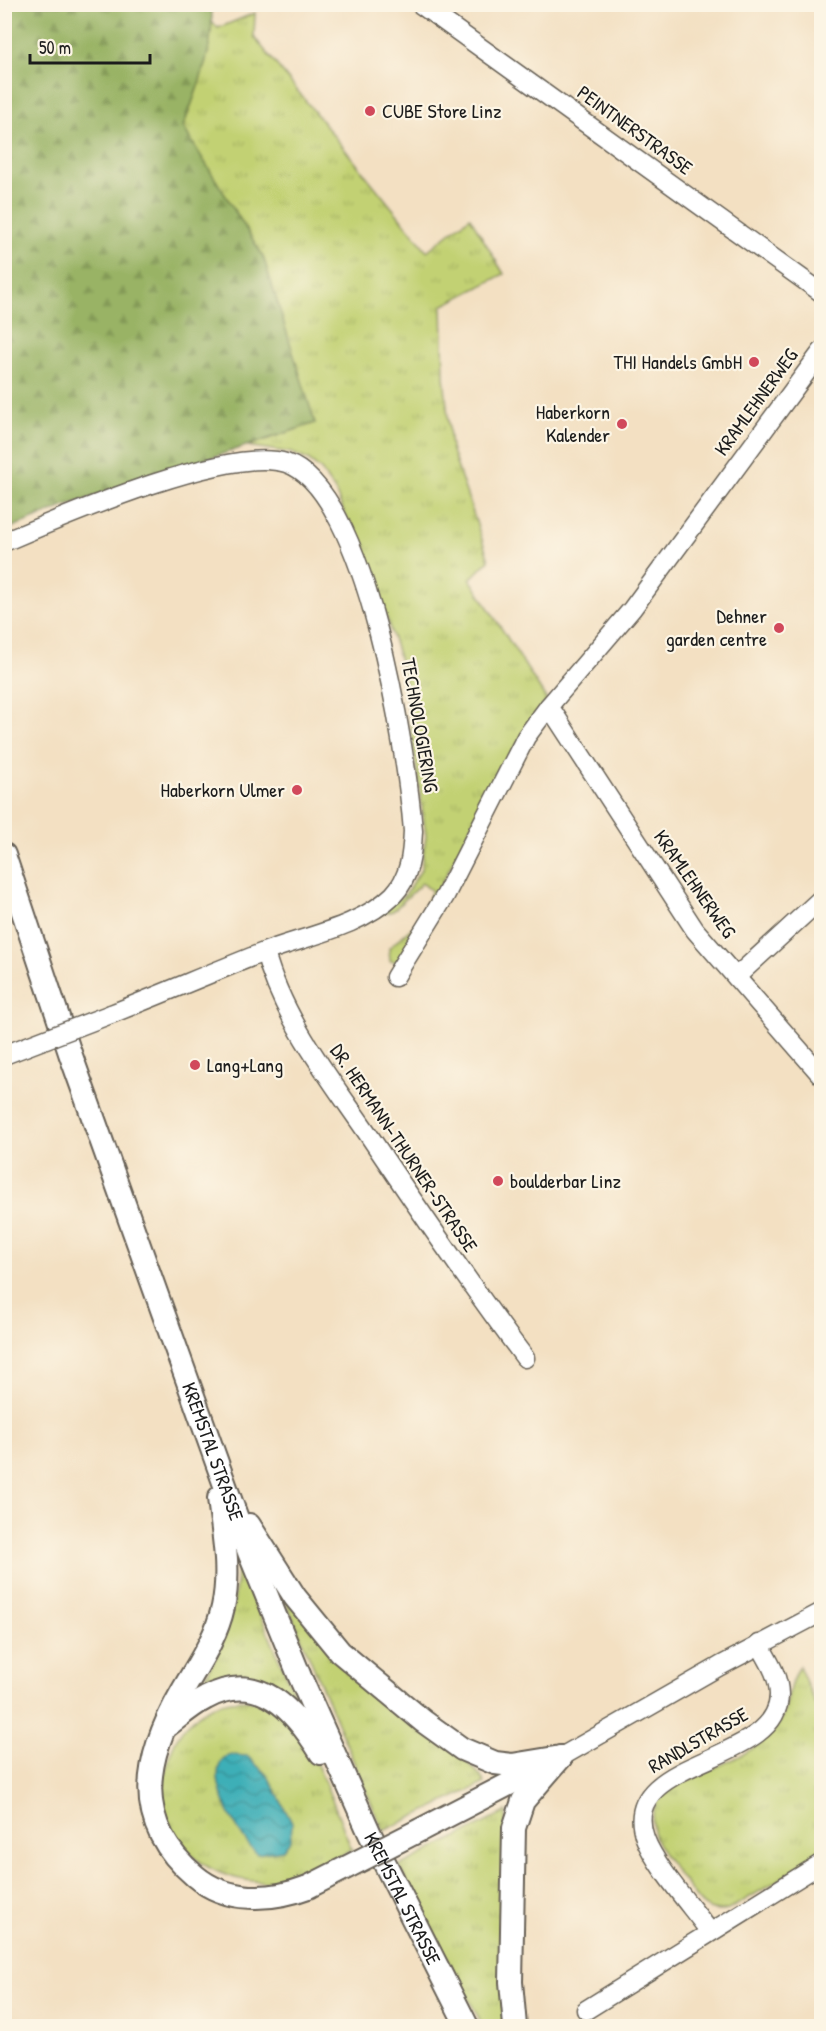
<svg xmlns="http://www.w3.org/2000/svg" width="826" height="2031" font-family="'Patrick Hand',sans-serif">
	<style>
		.grass { fill: url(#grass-tufts); stroke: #6f7648; stroke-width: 1.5 }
		.forest { fill: url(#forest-firs); stroke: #5a6840; stroke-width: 1.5 }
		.water { fill: url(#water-waves); stroke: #2d666a; stroke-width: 1.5 }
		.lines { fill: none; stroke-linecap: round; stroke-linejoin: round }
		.minor-casing { stroke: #676156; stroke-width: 21 }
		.major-casing { stroke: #676156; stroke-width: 26 }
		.minor { stroke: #fff; stroke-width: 18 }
		.major { stroke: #fff; stroke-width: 22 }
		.minor-bridge-casing { stroke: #676156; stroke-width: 21; stroke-linecap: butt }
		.major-bridge-casing { stroke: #676156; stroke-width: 26; stroke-linecap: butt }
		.minor-bridge { stroke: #fff; stroke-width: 18 }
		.major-bridge { stroke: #fff; stroke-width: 22 }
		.poi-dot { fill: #d1495b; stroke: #fcf5e5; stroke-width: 2 }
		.labels { text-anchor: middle; stroke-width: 4.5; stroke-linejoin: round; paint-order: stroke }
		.poi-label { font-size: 20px; fill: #1c1c1c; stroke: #fcf5e5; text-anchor: end }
		.street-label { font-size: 20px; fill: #1c1c1c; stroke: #fcf5e5 }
	</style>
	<defs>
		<pattern id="grass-tufts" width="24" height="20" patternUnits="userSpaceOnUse" patternTransform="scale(1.5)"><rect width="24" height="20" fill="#c2d173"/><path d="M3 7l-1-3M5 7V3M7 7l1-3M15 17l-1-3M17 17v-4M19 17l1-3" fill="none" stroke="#a6b363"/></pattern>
		<pattern id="forest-firs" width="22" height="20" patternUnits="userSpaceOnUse" patternTransform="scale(1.5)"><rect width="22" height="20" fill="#99b365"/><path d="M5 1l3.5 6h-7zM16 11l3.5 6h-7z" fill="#839957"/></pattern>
		<pattern id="water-waves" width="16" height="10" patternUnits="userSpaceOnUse" patternTransform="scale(1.5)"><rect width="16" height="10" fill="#3eafb7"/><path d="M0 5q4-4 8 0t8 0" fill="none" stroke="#338e94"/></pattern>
	</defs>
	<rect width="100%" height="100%" fill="#fcf5e5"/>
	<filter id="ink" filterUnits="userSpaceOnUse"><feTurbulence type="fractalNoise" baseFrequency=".0167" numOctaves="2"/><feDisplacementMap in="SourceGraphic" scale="12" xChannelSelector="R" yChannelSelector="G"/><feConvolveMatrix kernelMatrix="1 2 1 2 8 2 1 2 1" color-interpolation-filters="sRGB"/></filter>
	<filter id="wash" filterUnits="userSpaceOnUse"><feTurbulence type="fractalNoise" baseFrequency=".008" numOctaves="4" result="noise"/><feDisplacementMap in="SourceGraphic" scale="24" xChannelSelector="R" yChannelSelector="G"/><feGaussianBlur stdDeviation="1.35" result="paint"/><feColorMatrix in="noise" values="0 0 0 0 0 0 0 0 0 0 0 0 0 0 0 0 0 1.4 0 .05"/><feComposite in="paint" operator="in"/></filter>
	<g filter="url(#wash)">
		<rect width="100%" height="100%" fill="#f3e0c2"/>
		<g class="grass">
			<path d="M255 13 254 37 427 251 470 217 504 274 442 306 444 376 451 448 489 560 470 579 547 700C486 781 451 876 398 962L390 961 389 948 416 924 432 891 422 883 393 911 373 916 405 895 421 870 426 836 403 671 379 593 335 491 321 470 308 460 292 453 248 446 315 423 183 127 199 83 212 22 218 28Z"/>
			<path d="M237 1561 297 1700C258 1672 237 1668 195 1693 223 1652 238 1611 237 1561Z"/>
			<path d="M281 1590 478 1773 485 1783 383 1831Z"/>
			<path d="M799 1666 821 1717V1855L728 1910C706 1915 698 1901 686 1884 676 1871 665 1857 657 1843 650 1829 650 1807 662 1795 669 1787 683 1782 693 1777 720 1765 752 1754 773 1732 791 1712 785 1687 799 1666Z"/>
			<path d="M248 1700C264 1704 278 1709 289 1721 314 1745 338 1816 352 1850 329 1861 303 1879 277 1881 211 1888 149 1839 166 1769 170 1751 176 1734 190 1722 200 1713 213 1704 226 1702 233 1700 241 1701 248 1700Z"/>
			<path d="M506 1812 503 1878 507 2026H483L399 1866Z"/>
		</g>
		<path class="forest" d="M5 5H211C216 45 197 90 183 127L263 256 315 423 66 506 5 530Z"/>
		<path class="water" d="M230 1755 247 1756 268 1776 292 1823 291 1839 283 1850 257 1854C241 1839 210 1787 220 1764 221 1760 226 1757 230 1755Z"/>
	</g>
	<g filter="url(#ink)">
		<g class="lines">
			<defs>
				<g id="minor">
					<path d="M420 4 822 293"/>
					<path d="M4 542C63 517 228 445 286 463 367 489 407 755 413 831 412 853 410 878 393 895 360 927 306 936 264 952 213 972 162 994 111 1014"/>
					<path d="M549 706 695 930 822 1076"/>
					<path d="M265 952C283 1019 329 1077 368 1134 419 1210 470 1285 525 1358"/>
					<path d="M395 977 445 896 526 737 549 706 632 609 822 351"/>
					<path d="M736 977 822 898"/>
					<path d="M561 1757 720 1666 822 1612"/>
					<path d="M710 1932C692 1907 655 1866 645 1838 616 1756 779 1766 779 1695 779 1676 768 1660 759 1644"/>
					<path d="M586 2010 822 1863"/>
				</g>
				<g id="major">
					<path id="s1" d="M4 855 70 1053 249 1552 300 1677 370 1834 467 2026"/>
					<path d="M219 1498C223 1534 231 1570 223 1607 216 1639 198 1664 182 1692 144 1758 131 1822 195 1876 227 1903 271 1901 308 1887"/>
					<path d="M249 1525 295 1597 340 1652 423 1721 462 1749 495 1763 512 1765 561 1757"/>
					<path d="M168 1725C180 1716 192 1705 206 1698 260 1669 295 1711 321 1753"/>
					<path d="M420 1830 546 1765"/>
					<path d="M515 2026 511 1982 514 1828 523 1801 561 1757"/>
				</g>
			</defs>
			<use href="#minor" class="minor-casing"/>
			<use href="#major" class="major-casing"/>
			<use href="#minor" class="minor"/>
			<use href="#major" class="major"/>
			<defs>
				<path id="minor-bridge" d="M4 1055 111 1014"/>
				<path id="major-bridge" d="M308 1887 420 1830"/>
			</defs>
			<use href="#minor-bridge" class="minor-bridge-casing"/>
			<use href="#major-bridge" class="major-bridge-casing"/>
			<use href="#minor-bridge" class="minor-bridge"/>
			<use href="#major-bridge" class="major-bridge"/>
		</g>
	</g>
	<g class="poi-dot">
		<circle cx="370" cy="111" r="6"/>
		<circle cx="754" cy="362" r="6"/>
		<circle cx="622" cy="424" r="6"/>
		<circle cx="779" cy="628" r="6"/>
		<circle cx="297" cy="790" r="6"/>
		<circle cx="195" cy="1065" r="6"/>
		<circle cx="498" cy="1181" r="6"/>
	</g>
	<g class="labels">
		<g class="poi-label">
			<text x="382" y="118" text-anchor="start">CUBE Store Linz</text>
			<text x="742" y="369">THI Handels GmbH</text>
			<text x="610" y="419">Haberkorn<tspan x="610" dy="23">Kalender</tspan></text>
			<text x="767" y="623">Dehner<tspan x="767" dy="23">garden centre</tspan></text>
			<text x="285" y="797">Haberkorn Ulmer</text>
			<text x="207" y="1072" text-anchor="start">Lang+Lang</text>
			<text x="510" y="1188" text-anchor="start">boulderbar Linz</text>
		</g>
		<g class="street-label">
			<text transform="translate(635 130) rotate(36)" y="7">PEINTNERSTRASSE</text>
			<text transform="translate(756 402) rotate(-54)" y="7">KRAMLEHNERWEG</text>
			<text transform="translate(420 725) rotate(80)" y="7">TECHNOLOGIERING</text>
			<text transform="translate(695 884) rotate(55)" y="7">KRAMLEHNERWEG</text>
			<text transform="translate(404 1148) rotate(56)" y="7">DR. HERMANN-THURNER-STRASSE</text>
			<text dy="7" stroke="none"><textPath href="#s1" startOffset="632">KREMSTAL STRASSE</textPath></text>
			<text transform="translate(698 1740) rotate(-30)" y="7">RANDLSTRASSE</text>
			<text dy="7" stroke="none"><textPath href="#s1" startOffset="1118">KREMSTAL STRASSE</textPath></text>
		</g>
	</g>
	<rect width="826" height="2031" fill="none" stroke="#fcf5e5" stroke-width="24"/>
	<path d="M30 54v9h120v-9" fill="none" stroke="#1c1c1c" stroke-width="3"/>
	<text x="39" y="54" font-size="18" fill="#1c1c1c" stroke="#fcf5e5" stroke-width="4.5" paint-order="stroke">50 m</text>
</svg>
